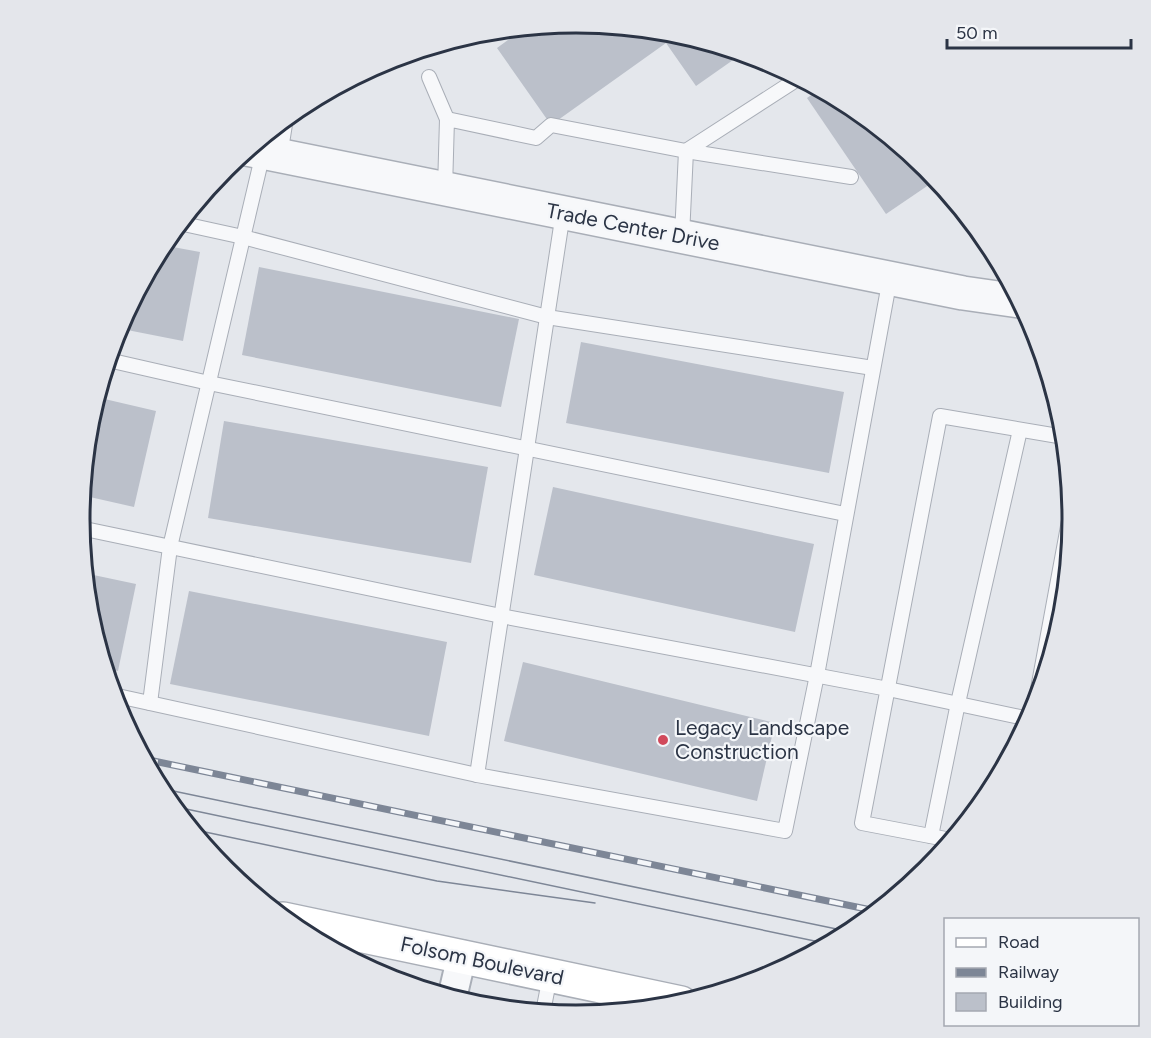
<svg xmlns="http://www.w3.org/2000/svg" width="1151" height="1038" font-family="Figtree,sans-serif">
	<style>
		.building { fill: #bbc0ca }
		.lines { fill: none; stroke-linecap: round; stroke-linejoin: round }
		.service-casing { stroke: #a9aeb7; stroke-width: 16 }
		.minor-casing { stroke: #a9aeb7; stroke-width: 32 }
		.tertiary-casing { stroke: #a9aeb7; stroke-width: 36 }
		.secondary-casing { stroke: #a9aeb7; stroke-width: 36 }
		.service { stroke: #f7f8fa; stroke-width: 14 }
		.minor { stroke: #f7f8fa; stroke-width: 28 }
		.tertiary { stroke: #f7f8fa; stroke-width: 33 }
		.secondary { stroke: #fff; stroke-width: 33 }
		.tram { stroke: #7d8696; stroke-width: 1.5 }
		.rail-casing { stroke: #7d8696; stroke-width: 7 }
		.rail { stroke: #f4f6f9; stroke-width: 4.5; stroke-dasharray: 14; stroke-linecap: butt }
		.poi-dot { fill: #d1495b; stroke: #f4f6f9; stroke-width: 2 }
		.labels { text-anchor: middle; stroke-width: 4.5; stroke-linejoin: round; paint-order: stroke }
		.street-label { font-size: 21px; fill: #2b3445; stroke: #f4f6f9 }
		.poi-label { font-size: 21px; fill: #2b3445; stroke: #f4f6f9; text-anchor: start }
		.rim { fill: none; stroke: #2b3445; stroke-width: 3 }
	</style>
	<rect width="100%" height="100%" fill="#e4e7ec"/>
	<g class="building">
		<path d="M576 22 673 32 743 53 696 86 666 43 551 125 497 48 526 27Z"/>
		<path d="M820 89 852 106 927 168 936 180 886 214 807 98Z"/>
		<path d="M162 245 200 252 183 341 117 328Z"/>
		<path d="M259 267 519 319 501 407 242 355Z"/>
		<path d="M581 342 844 392 829 473 566 423Z"/>
		<path d="M96 397 156 411 134 507 81 495 89 422Z"/>
		<path d="M224 421 488 467 471 563 208 518Z"/>
		<path d="M553 487 814 544 795 632 534 575Z"/>
		<path d="M84 573 136 584 118 671 104 668 88 616Z"/>
		<path d="M189 591 447 642 429 736 170 684Z"/>
		<path d="M523 662 775 723 757 801 504 741Z"/>
	</g>
	<g class="lines">
		<defs>
			<g id="service">
				<path d="M429 77 447 119"/>
				<path d="M280 156 286 118"/>
				<path d="M445 189 447 119 536 138 551 125 686 151 851 177"/>
				<path d="M179 223 243 237 547 317 873 368"/>
				<path d="M682 236 686 151 799 78"/>
				<path d="M108 360 209 383 845 514"/>
				<path d="M80 528 501 616 888 689 1029 719"/>
				<path d="M113 695 477 775 785 831 817 675 890 278"/>
				<path d="M150 703 170 547 263 153"/>
				<path d="M1035 705 1071 510"/>
				<path d="M477 775 563 213"/>
				<path d="M931 836 958 703 1020 430"/>
				<path d="M951 840 862 823 940 416 1064 437"/>
				<path d="M543 1012 550 976"/>
			</g>
			<path id="minor" d="M452 998 462 955"/>
			<path id="tertiary" d="M247 149 963 293 1019 301"/>
			<path id="secondary" d="M283 919 681 1003"/>
		</defs>
		<use href="#service" class="service-casing"/>
		<use href="#minor" class="minor-casing"/>
		<use href="#tertiary" class="tertiary-casing"/>
		<use href="#secondary" class="secondary-casing"/>
		<use href="#service" class="service"/>
		<use href="#minor" class="minor"/>
		<use href="#tertiary" class="tertiary"/>
		<use href="#secondary" class="secondary"/>
		<g class="tram">
			<path d="M159 788 851 932"/>
			<path d="M172 806 829 944"/>
			<path d="M191 829 437 881 595 903"/>
		</g>
		<defs>
			<path id="rail" d="M144 759 876 911"/>
		</defs>
		<use href="#rail" class="rail-casing"/>
		<use href="#rail" class="rail"/>
	</g>
	<circle class="poi-dot" cx="663" cy="740" r="6"/>
	<g class="labels">
		<g class="street-label">
			<text transform="translate(633 227) rotate(11)" y="7">Trade Center Drive</text>
			<text transform="translate(482 961) rotate(12)" y="7">Folsom Boulevard</text>
		</g>
		<g class="poi-label">
			<text x="675" y="735">Legacy Landscape<tspan x="675" dy="24">Construction</tspan></text>
		</g>
	</g>
	<path d="M0 0H1151V1038H0ZM90 519a486 486 0 1 1 972 0a486 486 0 1 1-972 0Z" fill="#e4e6eb" fill-rule="evenodd"/>
	<path class="rim" d="M90 519a486 486 0 1 1 972 0a486 486 0 1 1-972 0Z"/>
	<rect x="944" y="918" width="195" height="108" fill="#f4f6f9" stroke="#a4a8b1" stroke-width="1.5"/>
	<rect x="956" y="938" width="30" height="9" fill="#ffffff" stroke="#a4a8b1" stroke-width="1.5"/>
	<text x="998" y="948" font-size="18" fill="#2b3445">Road</text>
	<rect x="956" y="968" width="30" height="9" fill="#7d8696" stroke="#a4a8b1" stroke-width="1.5"/>
	<text x="998" y="978" font-size="18" fill="#2b3445">Railway</text>
	<rect x="956" y="993" width="30" height="18" fill="#bbc0ca" stroke="#a4a8b1" stroke-width="1.5"/>
	<text x="998" y="1008" font-size="18" fill="#2b3445">Building</text>
	<path d="M947 39v9h184v-9" fill="none" stroke="#2b3445" stroke-width="3"/>
	<text x="956" y="39" font-size="18" fill="#2b3445" stroke="#f4f6f9" stroke-width="4.5" paint-order="stroke">50 m</text>
</svg>
